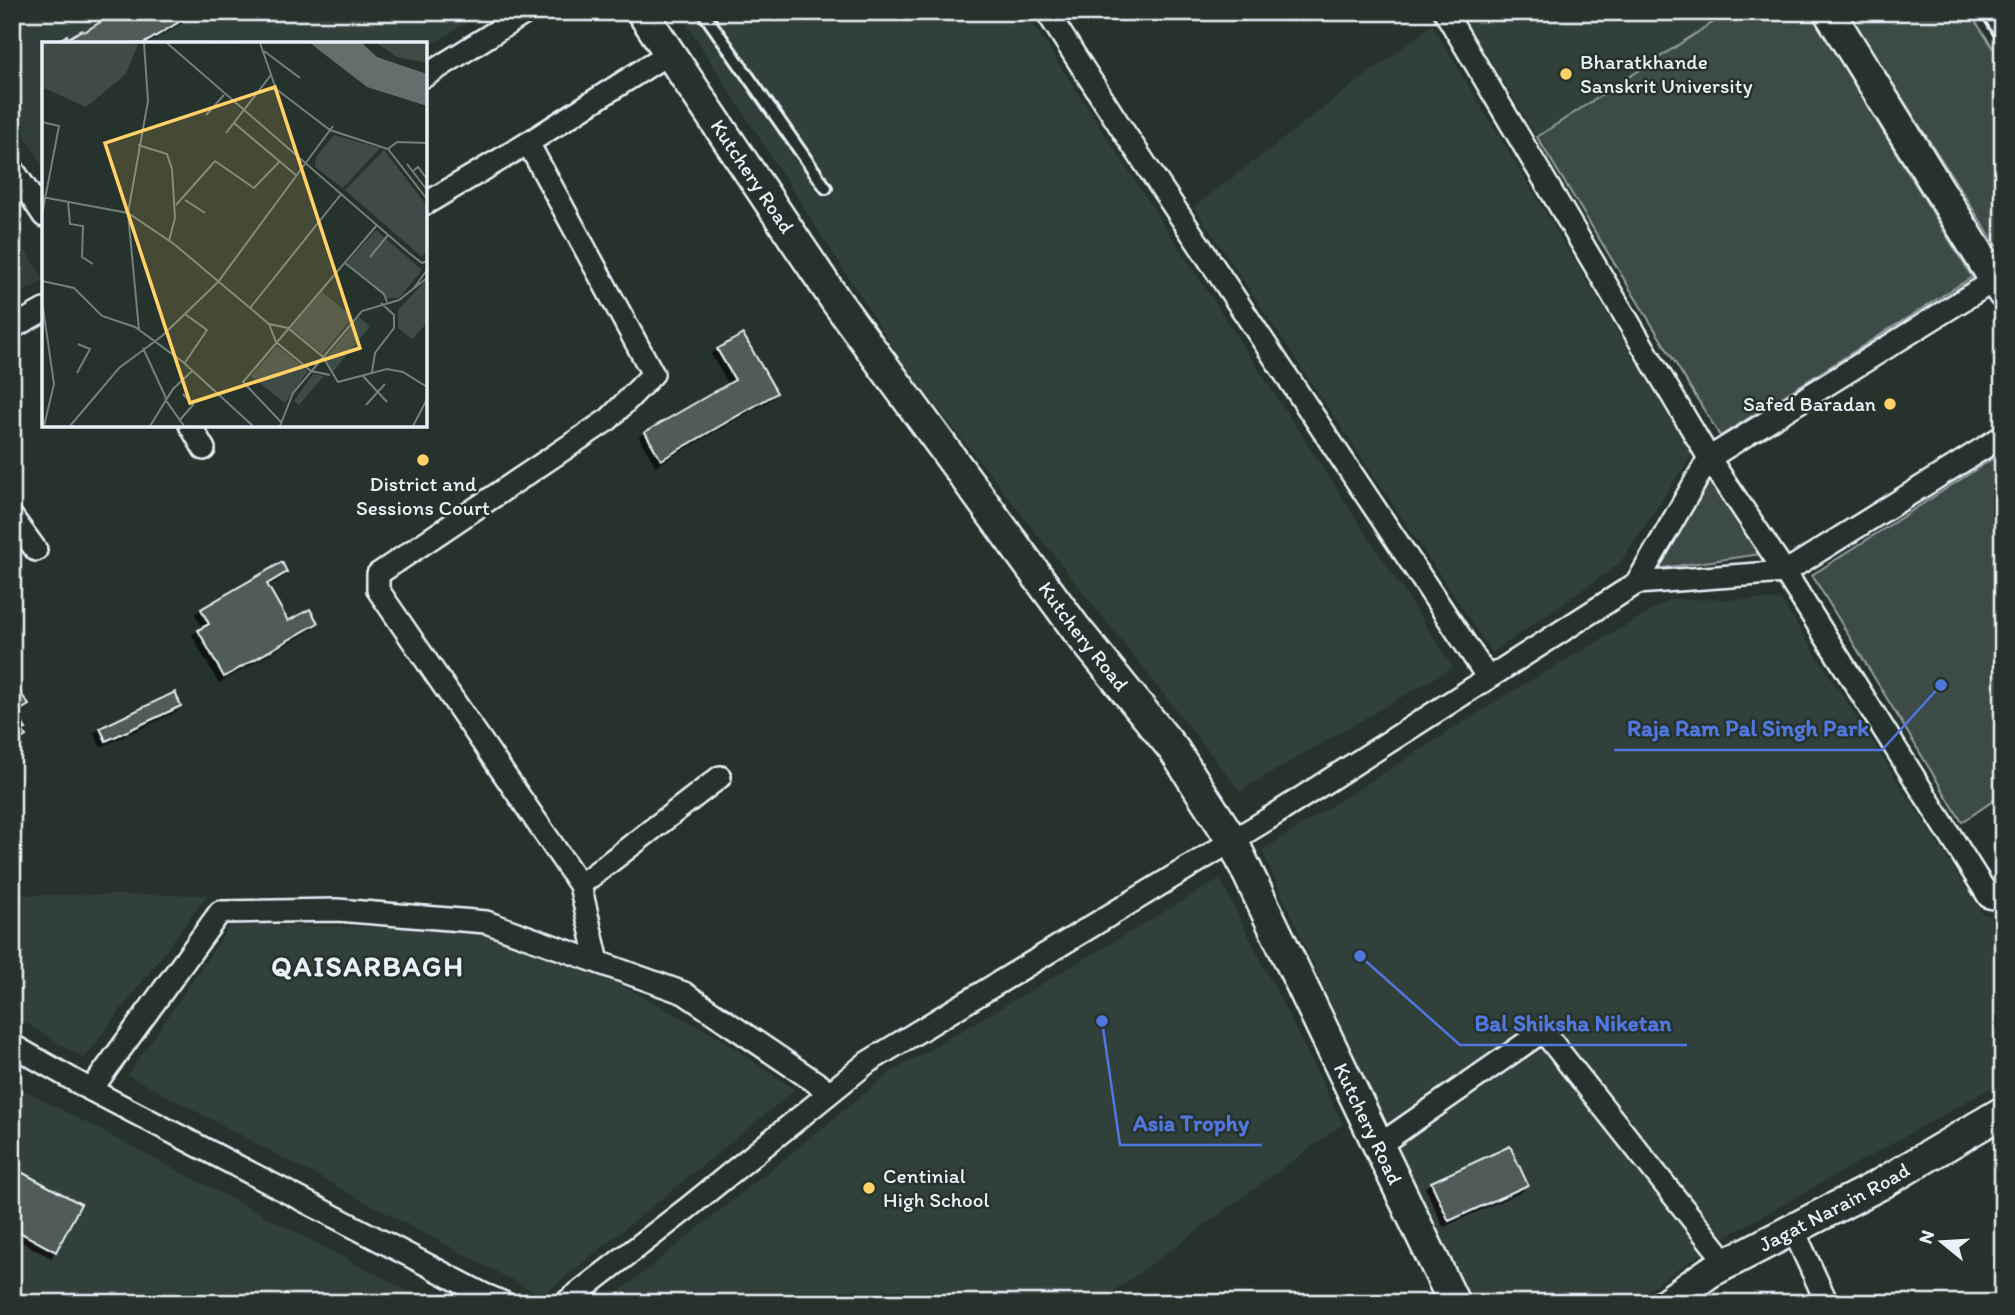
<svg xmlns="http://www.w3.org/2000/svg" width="2015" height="1315" font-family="Itim,sans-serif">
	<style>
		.built { fill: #333f3a }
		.green { fill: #3e4b47; stroke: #939ea0; stroke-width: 2 }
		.building { fill: #505c59; stroke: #e8f1f8; stroke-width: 2; filter: url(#shadow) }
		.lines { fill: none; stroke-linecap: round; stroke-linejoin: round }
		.lane-casing { stroke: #e8f1f8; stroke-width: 16 }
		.street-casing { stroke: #e8f1f8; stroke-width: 26 }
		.secondary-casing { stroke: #e8f1f8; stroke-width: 35 }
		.lane { stroke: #26332d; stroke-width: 10 }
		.street { stroke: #26332d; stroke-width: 21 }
		.secondary { stroke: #26332d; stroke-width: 30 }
		.poi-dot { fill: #ffd166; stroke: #26332d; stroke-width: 2.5 }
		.labels { text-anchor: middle; stroke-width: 5; stroke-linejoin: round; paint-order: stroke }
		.poi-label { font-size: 21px; fill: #e8f1f8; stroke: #26332d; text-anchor: start }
		.street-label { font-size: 21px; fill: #e8f1f8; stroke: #26332d }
		.district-label { font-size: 28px; font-weight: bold; letter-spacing: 2px; fill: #e8f1f8; stroke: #26332d }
		.inset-road { fill: none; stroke: #747f7e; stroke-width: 2 }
		.view { fill: #ffd166; fill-opacity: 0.15; stroke: #ffd166; stroke-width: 3.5 }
		.inset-edge { fill: none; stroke: #e8f1f8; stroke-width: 3.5 }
		.leader { fill: none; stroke: #5077e0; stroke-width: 2.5 }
		.callout-dot { fill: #5077e0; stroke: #26332d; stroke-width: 2.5 }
		.callout-label { font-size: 23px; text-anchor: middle; font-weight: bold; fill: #5077e0; stroke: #26332d; stroke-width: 5; stroke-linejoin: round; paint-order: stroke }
	</style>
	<defs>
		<filter id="shadow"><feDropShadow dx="-5" dy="5" stdDeviation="0" flood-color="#0009"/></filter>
	</defs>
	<rect width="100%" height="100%" fill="#26332d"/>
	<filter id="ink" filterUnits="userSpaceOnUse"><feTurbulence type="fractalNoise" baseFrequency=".0143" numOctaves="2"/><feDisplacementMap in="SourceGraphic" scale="14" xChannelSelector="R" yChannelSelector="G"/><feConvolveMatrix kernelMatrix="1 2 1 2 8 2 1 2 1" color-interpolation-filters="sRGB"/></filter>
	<g filter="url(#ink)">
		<g class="built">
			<path d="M40 12H483L425 49V44H44V167L12 115V30Z"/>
			<path d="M679 12H1025L1453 667 1240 791 907 369Z"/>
			<path d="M1460 12H1729L1537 137Z"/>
			<path d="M1432 25 1692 455 1620 563 1492 653 1194 207Z"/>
			<path d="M12 229 44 280 12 299Z"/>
			<path d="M1672 599 1781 600 1983 914 2003 918V1081L1727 1236 1629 1303H1470L1386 1126 1262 850 1521 686Z"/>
			<path d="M1220 879 1343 1124 1098 1303H606L890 1073Z"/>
			<path d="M12 895H207L84 1059 12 1014Z"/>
			<path d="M231 924 371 927 479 933 615 982 719 1037 795 1090 542 1296 128 1075Z"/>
			<path d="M12 1084 431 1303H12Z"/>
		</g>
		<g class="green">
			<path d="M1729 12H1810L1972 277 1720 436 1537 137Z"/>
			<path d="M1847 12H1969L2003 62V256Z"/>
			<path d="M2003 452V794L1962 822 1812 575Z"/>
			<path d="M1710 481 1761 554 1655 569Z"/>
		</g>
		<g class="building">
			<path d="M117 12H191L192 14 143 44H69L67 39 82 30 84 32Z"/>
			<path d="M67 35 68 38 59 44H53Z"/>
			<path d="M743 334 777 393 661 460 645 432 735 380 717 349Z"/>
			<path d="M282 562 287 572 267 584 288 621 310 609 318 623 224 677 198 630 209 624 201 609Z"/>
			<path d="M20 692 29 705 16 713 26 729 22 730 26 736 12 745V697Z"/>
			<path d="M175 692 181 706 106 741 100 728Z"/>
			<path d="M1510 1146 1528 1185 1449 1221 1431 1182Z"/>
			<path d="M12 1167 81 1204 56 1252 12 1228Z"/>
		</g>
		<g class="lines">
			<defs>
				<g id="lane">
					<path d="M703 12 826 188"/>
					<path d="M1987 12 2003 38"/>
				</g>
				<g id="street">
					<path d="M1047 12 1120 126 1488 678"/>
					<path d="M1445 12 1709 458 1785 572 1989 897 2003 900"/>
					<path d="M425 76 527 12"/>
					<path d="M528 143 653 374 609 419 378 574V590L580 885 598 962"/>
					<path d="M12 168 44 216"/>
					<path d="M425 204 528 143 669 53"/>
					<path d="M12 328 44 310"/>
					<path d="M190 425 204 449"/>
					<path d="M12 517 36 550"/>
					<path d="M1637 583 1785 572 2003 436"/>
					<path d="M580 885 720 777"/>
					<path d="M12 1045 91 1090 485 1295 504 1303"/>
					<path d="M91 1090 220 912 337 910 486 922 684 993 830 1092"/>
					<path d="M1378 1146 1543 1031 1727 1263"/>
					<path d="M1793 1229 1827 1303"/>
					<path d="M565 1303 689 1207 868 1062 1268 819 1637 583 1709 458 1995 280H2003"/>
				</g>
				<g id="secondary">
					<path id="s1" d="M642 12 836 301 1076 629 1174 750 1232 840 1454 1303"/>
					<path d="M1829 12 2003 293"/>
					<path id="s2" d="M1666 1303 1710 1272 1879 1185 2003 1112"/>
				</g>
			</defs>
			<use href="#lane" class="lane-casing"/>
			<use href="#street" class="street-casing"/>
			<use href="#secondary" class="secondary-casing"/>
			<use href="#lane" class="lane"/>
			<use href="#street" class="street"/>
			<use href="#secondary" class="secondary"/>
		</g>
	</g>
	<g class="poi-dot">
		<circle cx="1566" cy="74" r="7"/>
		<circle cx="1890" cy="404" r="7"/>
		<circle cx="423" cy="460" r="7"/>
		<circle cx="869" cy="1188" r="7"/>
	</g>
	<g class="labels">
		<g class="poi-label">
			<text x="1580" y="69">Bharatkhande<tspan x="1580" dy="24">Sanskrit University</tspan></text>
			<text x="1876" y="411" text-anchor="end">Safed Baradan</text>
			<text x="423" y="491" text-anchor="middle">District and<tspan x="423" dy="24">Sessions Court</tspan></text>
			<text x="883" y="1183">Centinial<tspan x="883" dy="24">High School</tspan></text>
		</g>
		<g class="street-label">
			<text dy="7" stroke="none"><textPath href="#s1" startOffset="198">Kutchery Road</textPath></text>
			<text dy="7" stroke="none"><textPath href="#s1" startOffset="765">Kutchery Road</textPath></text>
			<text dy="7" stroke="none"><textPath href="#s1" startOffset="1332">Kutchery Road</textPath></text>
			<text dy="7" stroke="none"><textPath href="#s2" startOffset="194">Jagat Narain Road</textPath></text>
		</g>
		<g class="district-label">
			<text x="368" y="976">QAISARBAGH</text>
		</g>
	</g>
	<g transform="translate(42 42)">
		<rect width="385" height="385" fill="#26332d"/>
		<path d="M0 1H96V3L83 33 44 65 0 45ZM335 1H385V21L355 15ZM292 93 338 106 301 146 273 125 274 115ZM342 108 385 164V209L380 215 303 148ZM334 188 380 228 357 256H344L305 221ZM385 237V281L370 297 356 286V268ZM280 250 311 275 280 312 249 286ZM317 275 328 284 290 331 284 316ZM235 304 266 329 243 361 209 334ZM271 332 282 334 257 363 252 359Z" fill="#3e4b47"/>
		<path d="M268 1H320L335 15 385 32V64L325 45Z" fill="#636f6d"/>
		<path class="inset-road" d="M125 1 367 211 380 221 385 219M218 1 234 47 288 88 346 107 385 157M222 9 258 36M164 73 182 53M0 80 17 84 0 173M192 81 255 134M184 91 229 33M96 103 125 112 130 127 133 176 127 199M346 107 355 100 385 101M365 122 385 148M371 129 376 125 385 137M0 155 86 171 132 202 227 282 246 286 281 315 296 340 345 327 361 330 385 345M143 158 163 171M26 159 28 182 41 184 40 215 51 222M134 163 173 119 212 146 237 120M328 215 346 193M303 221 342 252 345 260M0 239 32 246 60 274 93 285 141 320 211 384M372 246 385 228M0 259 12 342 2 384M208 266 300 151M227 282 234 300 269 329 288 333M97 288 86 171 106 59 102 1M101 306 124 356M142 322 165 288 143 272M330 330 333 311 352 286V273L339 261M35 331 48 307 36 302M321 334 345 360M123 357 142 384M324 363 343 342M137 379 151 363 141 352M239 380 201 340 335 183M28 384 77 326 120 294 176 240 291 84M108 384 131 347 150 329M238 384 251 351 320 269 357 258 385 236M371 384 385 357"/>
		<path class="view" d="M233 45 318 306 148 361 63 101Z"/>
		<rect width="385" height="385" class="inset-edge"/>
	</g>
	<path class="leader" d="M1941 685L1882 750H1614M1360 956L1460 1045H1687M1102 1021L1120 1145H1262"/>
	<g class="callout-dot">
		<circle cx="1941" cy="685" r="7"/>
		<circle cx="1360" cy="956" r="7"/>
		<circle cx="1102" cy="1021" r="7"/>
	</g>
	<g class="callout-label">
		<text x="1748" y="736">Raja Ram Pal Singh Park</text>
		<text x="1573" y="1031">Bal Shiksha Niketan</text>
		<text x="1191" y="1131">Asia Trophy</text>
	</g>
	<rect width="2015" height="1315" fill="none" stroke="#26332d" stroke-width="42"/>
	<rect x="21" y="21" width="1973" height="1273" fill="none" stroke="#e8f1f8" stroke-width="2.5" filter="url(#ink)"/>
	<g transform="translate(1942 1242) rotate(288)" stroke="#26332d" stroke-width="5" paint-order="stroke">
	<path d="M0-5L12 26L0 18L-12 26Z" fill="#e8f1f8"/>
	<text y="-10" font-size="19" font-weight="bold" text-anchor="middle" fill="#e8f1f8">N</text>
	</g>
</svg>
